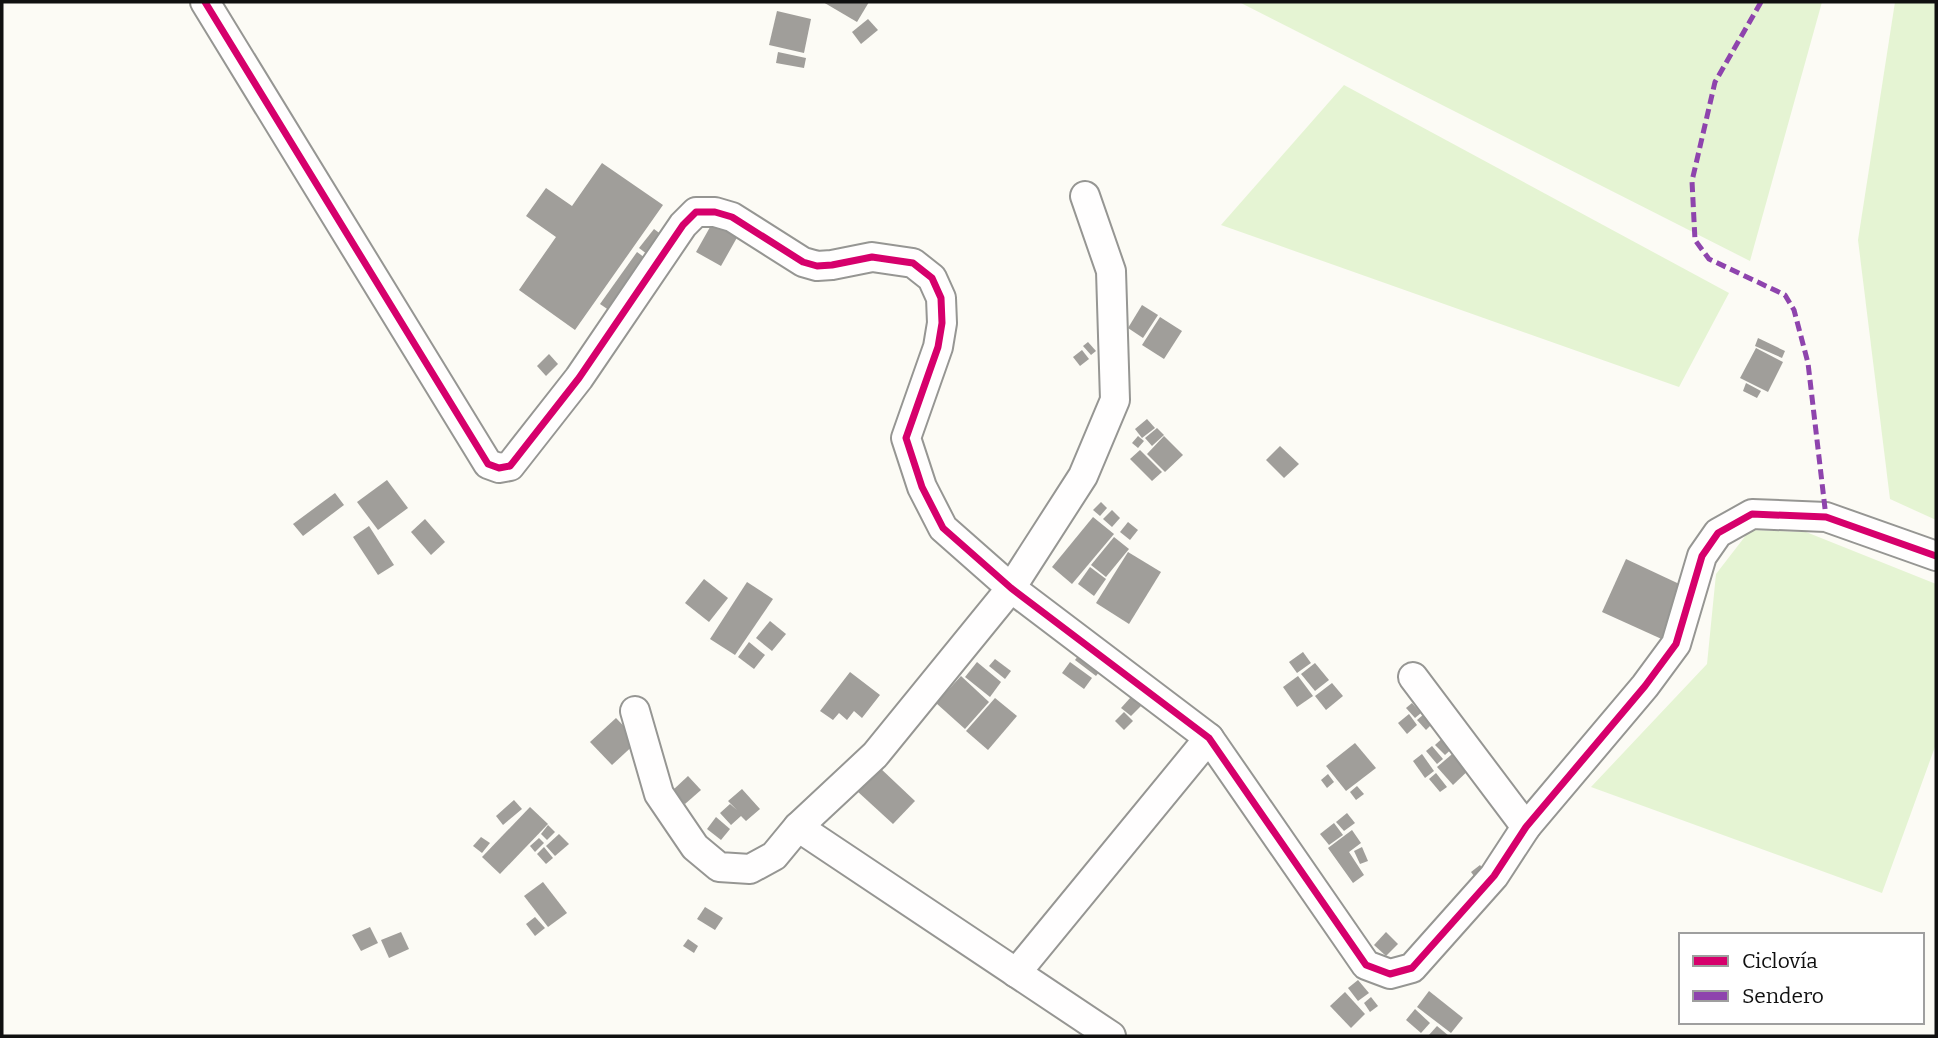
<svg xmlns="http://www.w3.org/2000/svg" width="1938" height="1038" font-family="Bitter,serif">
	<style>
		.green { fill: #e5f4d3 }
		.building { fill: #a09e9a }
		.lines { fill: none; stroke-linecap: round; stroke-linejoin: round }
		.minor-casing { stroke: #969693; stroke-width: 32 }
		.minor { stroke: #fffefe; stroke-width: 28 }
		.quiet { stroke: #8e44ad; stroke-width: 5; stroke-dasharray: 10 5; stroke-linecap: butt }
		.cycleway-casing { stroke: #fff; stroke-width: 11 }
		.cycleway { stroke: #d6006c; stroke-width: 7 }
	</style>
	<rect width="100%" height="100%" fill="#fcfbf5"/>
	<g class="green">
		<path d="M1239 2H1822L1750 261Z"/>
		<path d="M1895 2H1936V520L1890 499 1858 240Z"/>
		<path d="M1344 85 1729 293 1679 387 1221 225Z"/>
		<path d="M1750 530 1806 532 1936 584V744L1882 893 1591 787 1707 664 1716 574Z"/>
	</g>
	<g class="building">
		<path d="M823 2H869L857 22Z"/>
		<path d="M777 11 811 19 804 53 769 45Z"/>
		<path d="M868 19 878 30 861 44 852 32Z"/>
		<path d="M778 52 806 58 804 68 776 63Z"/>
		<path d="M602 163 663 205 575 330 519 290 556 237 526 216 546 188 572 206Z"/>
		<path d="M714 220 739 234 721 266 696 252Z"/>
		<path d="M654 229 666 238 651 257 639 248Z"/>
		<path d="M637 252 652 263 616 315 600 304Z"/>
		<path d="M1142 305 1158 315 1143 338 1128 328Z"/>
		<path d="M1160 317 1182 331 1164 359 1142 345Z"/>
		<path d="M1758 338 1785 351 1782 358 1755 346Z"/>
		<path d="M1088 342 1096 351 1091 355 1083 346Z"/>
		<path d="M1756 348 1783 362 1768 392 1740 378Z"/>
		<path d="M1082 350 1089 359 1080 366 1073 357Z"/>
		<path d="M549 354 558 364 546 376 537 366Z"/>
		<path d="M1746 383 1761 391 1757 398 1743 391Z"/>
		<path d="M1147 419 1155 428 1142 438 1135 429Z"/>
		<path d="M1157 428 1164 435 1152 446 1145 438Z"/>
		<path d="M1138 436 1144 441 1138 448 1132 443Z"/>
		<path d="M1164 436 1183 455 1165 472 1147 454Z"/>
		<path d="M1280 446 1299 464 1284 478 1266 460Z"/>
		<path d="M1140 450 1162 472 1152 481 1130 459Z"/>
		<path d="M387 480 408 508 378 530 357 502Z"/>
		<path d="M335 493 344 505 303 536 293 524Z"/>
		<path d="M1101 502 1107 508 1100 516 1093 510Z"/>
		<path d="M1112 510 1120 518 1112 527 1103 519Z"/>
		<path d="M1093 517 1114 534 1072 584 1052 567Z"/>
		<path d="M425 519 445 542 431 555 411 532Z"/>
		<path d="M1128 522 1138 530 1130 540 1120 532Z"/>
		<path d="M369 526 394 565 378 575 353 537Z"/>
		<path d="M1114 537 1129 549 1106 577 1091 565Z"/>
		<path d="M1128 552 1161 572 1129 624 1096 603Z"/>
		<path d="M1626 559 1690 589 1666 641 1602 612Z"/>
		<path d="M1090 567 1106 579 1094 596 1078 584Z"/>
		<path d="M704 579 728 598 709 622 685 603Z"/>
		<path d="M747 582 773 599 735 655 710 639Z"/>
		<path d="M770 621 786 634 772 651 756 638Z"/>
		<path d="M749 642 765 655 754 669 738 657Z"/>
		<path d="M1085 647 1106 663 1096 676 1075 660Z"/>
		<path d="M1303 652 1311 663 1297 673 1289 662Z"/>
		<path d="M995 659 1011 671 1005 679 989 666Z"/>
		<path d="M977 662 1001 682 990 697 965 677Z"/>
		<path d="M1070 662 1092 678 1084 689 1062 673Z"/>
		<path d="M1315 663 1329 680 1315 691 1301 674Z"/>
		<path d="M850 672 880 695 862 718 854 711 847 720 839 713 833 720 820 711Z"/>
		<path d="M961 676 989 702 965 729 936 703Z"/>
		<path d="M1298 676 1313 696 1297 707 1283 687Z"/>
		<path d="M1332 683 1343 696 1326 710 1315 696Z"/>
		<path d="M1131 697 1141 706 1131 716 1121 708Z"/>
		<path d="M995 698 1017 716 988 750 966 731Z"/>
		<path d="M1412 703 1421 713 1415 718 1406 708Z"/>
		<path d="M1124 712 1133 721 1124 730 1115 721Z"/>
		<path d="M1409 714 1417 725 1407 734 1398 723Z"/>
		<path d="M1424 714 1433 723 1426 730 1417 720Z"/>
		<path d="M616 718 638 741 612 765 590 742Z"/>
		<path d="M1447 734 1457 744 1445 755 1435 745Z"/>
		<path d="M1355 743 1376 768 1346 791 1326 766Z"/>
		<path d="M1432 746 1443 759 1437 764 1426 751Z"/>
		<path d="M1458 749 1473 766 1453 785 1437 767Z"/>
		<path d="M1422 754 1434 771 1425 778 1413 761Z"/>
		<path d="M879 767 915 801 893 824 857 791Z"/>
		<path d="M1436 773 1447 787 1440 792 1429 779Z"/>
		<path d="M1328 774 1334 782 1327 788 1321 780Z"/>
		<path d="M688 776 701 790 685 804 673 790Z"/>
		<path d="M1357 786 1364 794 1356 800 1350 792Z"/>
		<path d="M742 789 760 809 746 821 741 816 731 825 720 813 730 804 737 810 728 801Z"/>
		<path d="M514 800 522 809 503 825 496 816Z"/>
		<path d="M530 807 548 824 500 874 482 857Z"/>
		<path d="M1347 813 1355 823 1344 831 1336 822Z"/>
		<path d="M716 817 730 829 721 840 707 829Z"/>
		<path d="M1334 823 1343 835 1329 845 1320 834Z"/>
		<path d="M548 825 555 832 547 840 541 834Z"/>
		<path d="M1352 830 1361 843 1349 852 1364 875 1353 883 1328 848Z"/>
		<path d="M559 834 569 844 555 856 546 846Z"/>
		<path d="M481 837 490 843 482 853 473 846Z"/>
		<path d="M539 838 544 843 535 852 530 846Z"/>
		<path d="M544 847 553 858 546 864 537 854Z"/>
		<path d="M1362 847 1368 861 1360 864 1354 851Z"/>
		<path d="M1480 865 1486 873 1477 880 1471 872Z"/>
		<path d="M543 882 567 913 548 927 524 896Z"/>
		<path d="M705 907 723 918 715 930 697 919Z"/>
		<path d="M535 917 545 928 535 936 526 924Z"/>
		<path d="M370 927 378 943 361 951 352 935Z"/>
		<path d="M401 932 409 949 389 958 381 940Z"/>
		<path d="M1386 932 1398 944 1386 956 1374 945Z"/>
		<path d="M688 939 698 946 694 953 683 946Z"/>
		<path d="M1358 980 1369 993 1358 1001 1348 988Z"/>
		<path d="M1429 991 1463 1018 1451 1033 1417 1007Z"/>
		<path d="M1345 992 1365 1014 1351 1028 1330 1006Z"/>
		<path d="M1371 997 1378 1006 1370 1012 1364 1003Z"/>
		<path d="M1415 1009 1430 1023 1421 1033 1406 1020Z"/>
		<path d="M1437 1026 1449 1036H1428Z"/>
	</g>
	<g class="lines">
		<defs>
			<g id="minor">
				<path d="M205 2 488 464 499 468 510 466 579 378 683 225 696 212H715L732 217 803 262 817 266 832 265 872 257 913 263 932 278 941 298 942 323 938 347 906 438 922 487 943 528 1011 588 1209 738 1366 965 1390 974 1412 968 1494 876 1526 827 1645 686 1676 644 1702 556 1718 533 1752 514 1826 517 1936 556"/>
				<path d="M1413 677 1526 827"/>
				<path d="M635 711 659 794 695 847 719 867 750 869 774 856 798 827 875 755 1011 588 1083 476 1115 400 1111 271 1085 196"/>
				<path d="M798 827 1111 1036"/>
				<path d="M1016 973 1209 738"/>
			</g>
		</defs>
		<use href="#minor" class="minor-casing"/>
		<use href="#minor" class="minor"/>
		<path class="quiet" d="M1761 2 1715 82 1692 181 1695 240 1709 259 1785 295 1794 310 1808 363 1826 517"/>
		<defs>
			<path id="cycleway" d="M205 2 488 464 499 468 510 466 579 378 683 225 696 212H715L732 217 803 262 817 266 832 265 872 257 913 263 932 278 941 298 942 323 938 347 906 438 922 487 943 528 1011 588 1209 738 1366 965 1390 974 1412 968 1494 876 1526 827 1645 686 1676 644 1702 556 1718 533 1752 514 1826 517 1936 556"/>
		</defs>
		<use href="#cycleway" class="cycleway-casing"/>
		<use href="#cycleway" class="cycleway"/>
	</g>
	<rect width="1938" height="1038" fill="none" stroke="#101010" stroke-width="7"/>
	<rect x="1679" y="933" width="245" height="91" fill="#ffffff" stroke="#9f9f9f" stroke-width="2"/>
	<rect x="1693" y="956" width="35" height="10" fill="#d6006c" stroke="#9f9f9f" stroke-width="2"/>
	<text x="1742" y="968" font-size="21" fill="#101010">Ciclovía</text>
	<rect x="1693" y="991" width="35" height="10" fill="#8e44ad" stroke="#9f9f9f" stroke-width="2"/>
	<text x="1742" y="1003" font-size="21" fill="#101010">Sendero</text>
</svg>
